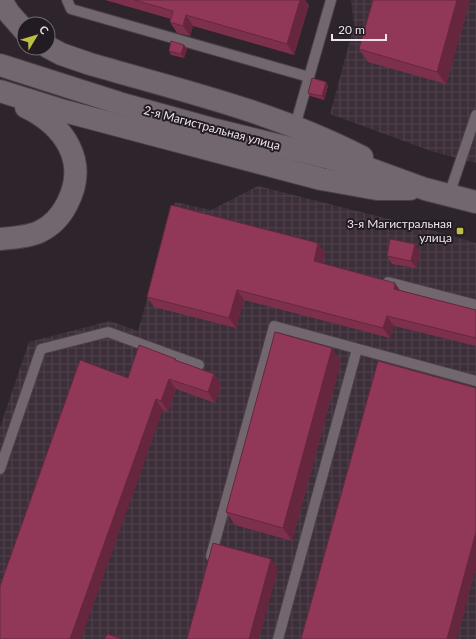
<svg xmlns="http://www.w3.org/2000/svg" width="476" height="639" font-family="Lato,sans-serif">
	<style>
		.industrial { fill: url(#industrial-grid) }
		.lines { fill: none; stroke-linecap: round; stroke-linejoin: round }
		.service-casing { stroke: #484147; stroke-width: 12 }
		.tertiary-casing { stroke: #484147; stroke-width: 24 }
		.service { stroke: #72676f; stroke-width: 10 }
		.tertiary { stroke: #72676f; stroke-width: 22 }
		.wall { fill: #7d304c }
		.shaded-wall { fill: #66273e }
		.building { fill: #913858; stroke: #66273e }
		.poi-dot { fill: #bcbf44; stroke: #231b22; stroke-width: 1.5 }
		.labels { text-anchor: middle; stroke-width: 4; stroke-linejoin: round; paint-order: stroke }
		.street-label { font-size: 12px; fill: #ebe4e9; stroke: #231b22 }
		.poi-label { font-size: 12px; fill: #ebe4e9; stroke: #231b22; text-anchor: end }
	</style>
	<defs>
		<pattern id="industrial-grid" width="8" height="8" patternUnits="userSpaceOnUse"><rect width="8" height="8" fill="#3d2f3a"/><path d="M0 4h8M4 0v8" fill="none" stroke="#50434d"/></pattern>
	</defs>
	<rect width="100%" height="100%" fill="#2d242c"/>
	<g class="industrial">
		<path d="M351 0H476V163L431 151 330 114 354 26Z"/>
		<path d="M258 186 428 229 476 243V639H0V427L29 342 110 321 138 331 175 202 211 210Z"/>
	</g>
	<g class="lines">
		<defs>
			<g id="service">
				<path d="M67 0 71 9 309 77"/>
				<path d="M295 126 331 0"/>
				<path d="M449 195 476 115"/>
				<path d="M388 282 476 305"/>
				<path d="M0 469 41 349 108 332 199 365"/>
				<path d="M211 556 274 326 476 381"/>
				<path d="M278 639 357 349"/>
			</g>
			<g id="tertiary">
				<path d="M1 0 9 13 24 30"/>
				<path d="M48 47 61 54 90 64C183 91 275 112 362 157"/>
				<path d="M0 65 119 103 216 130 362 166 425 189 476 202"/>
				<path d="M0 91 64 111 321 179 377 189H410"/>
				<path d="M0 239C12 238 28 237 39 232 52 226 61 216 67 204 89 162 65 126 26 107"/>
			</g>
		</defs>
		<use href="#service" class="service-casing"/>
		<use href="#tertiary" class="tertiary-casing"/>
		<use href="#service" class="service"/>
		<use href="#tertiary" class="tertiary"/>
	</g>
	<g class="wall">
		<path d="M105 0H305L309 5 294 55 193 26 190 36 177 33 170 22 171 19Z"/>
		<path d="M470 0 446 84 368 62 359 49Z"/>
		<path d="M184 45 187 49 184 58 171 55 169 51Z"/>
		<path d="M326 82 328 86 324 100 310 96 308 93Z"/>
		<path d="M420 251 416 268 392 264 387 256Z"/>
		<path d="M325 253 323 264 401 291 476 310V346L394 326 390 338 244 300 236 328 154 307 147 297Z"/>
		<path d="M178 361 214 374 221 385 215 403 176 389 168 412 163 410 128 378Z"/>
		<path d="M341 361 292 541 235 525 226 512Z"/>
	</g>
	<g class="shaded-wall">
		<path d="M300 0H305L309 5 294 55 287 44Z"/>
		<path d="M457 0H470L446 84 437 72Z"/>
		<path d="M186 15 193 26 190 36 183 26Z"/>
		<path d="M184 45 187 49 184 58 181 54Z"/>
		<path d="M326 82 328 86 324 100 322 96Z"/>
		<path d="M318 243 325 253 321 271 314 261Z"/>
		<path d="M415 244 420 251 416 268 411 261Z"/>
		<path d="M395 283 402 293 394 289Z"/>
		<path d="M237 290 244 300 236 328 229 318Z"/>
		<path d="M387 316 394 326 390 338 383 328Z"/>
		<path d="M332 348 341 361 292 541 283 528Z"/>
		<path d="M214 374 221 385 215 403 208 392Z"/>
		<path d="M169 379 176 389 168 412 161 401Z"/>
		<path d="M156 399 163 410 81 639H70Z"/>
		<path d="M476 532V568L457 639H447Z"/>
		<path d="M271 559 278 569 259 639H249Z"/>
	</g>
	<g class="building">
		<path d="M134 0H300L287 44 186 15 183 26 170 22 173 11Z"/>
		<path d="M373 0H457L437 72 359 49Z"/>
		<path d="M171 41 184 45 181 54 169 51Z"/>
		<path d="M312 78 326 82 322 96 308 93Z"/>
		<path d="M171 205 318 243 314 261 395 283 394 289 476 310V338L387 316 383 328 237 290 229 318 147 297Z"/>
		<path d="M390 239 415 244 411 261 387 256Z"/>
		<path d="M275 332 332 348 283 528 226 512Z"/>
		<path d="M139 345 176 359 175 360 214 374 208 392 169 379 161 401 156 399 70 639H0V586L80 360 128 378Z"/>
		<path d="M378 361 476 388V532L447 639H301Z"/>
		<path d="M213 543 271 559 249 639H187Z"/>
		<path d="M107 634 122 639H105Z"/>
	</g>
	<rect class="poi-dot" x="456" y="227" width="8" height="8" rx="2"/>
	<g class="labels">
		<g class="street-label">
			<text transform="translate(212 128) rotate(15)" y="4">2-я Магистральная улица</text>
		</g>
		<g class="poi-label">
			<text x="452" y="228">3-я Магистральная<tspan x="452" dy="14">улица</tspan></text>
		</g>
	</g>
	<g transform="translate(36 36) rotate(52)"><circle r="19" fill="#231b22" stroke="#736b72"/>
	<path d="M0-3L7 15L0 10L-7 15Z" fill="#bcbf44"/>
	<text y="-6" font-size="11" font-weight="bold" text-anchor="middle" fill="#ebe4e9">С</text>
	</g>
	<path d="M332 34v6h54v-6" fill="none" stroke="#ebe4e9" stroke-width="2"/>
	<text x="338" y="34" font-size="12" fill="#ebe4e9" stroke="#231b22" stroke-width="3" paint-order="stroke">20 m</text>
</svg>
